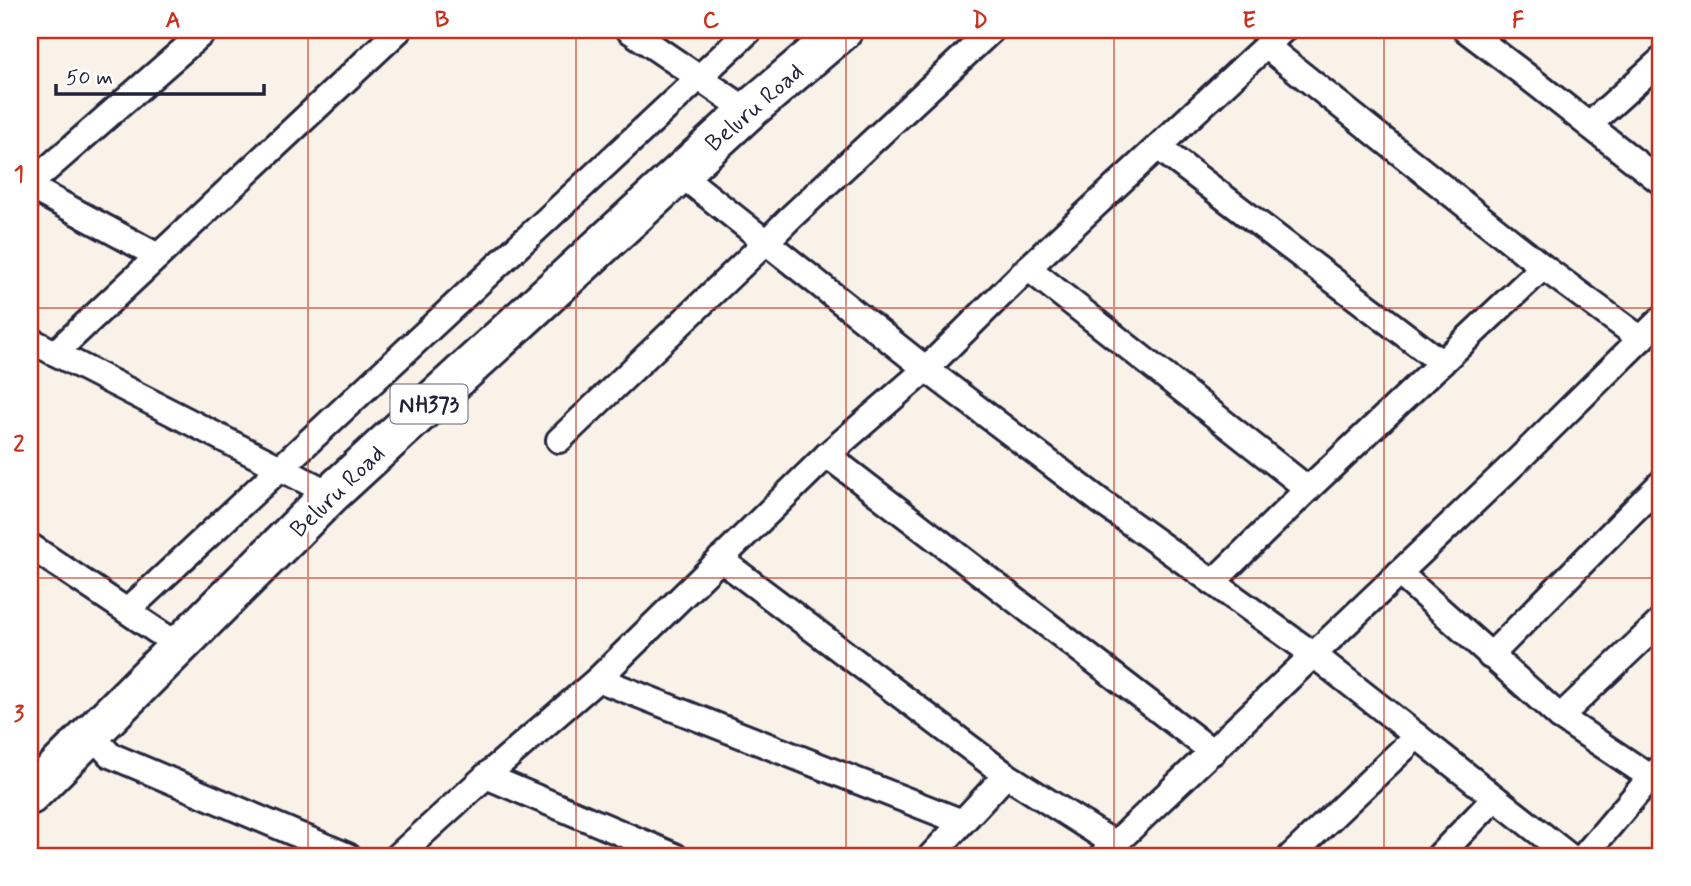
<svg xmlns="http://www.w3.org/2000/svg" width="1691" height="886" font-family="Mynerve,sans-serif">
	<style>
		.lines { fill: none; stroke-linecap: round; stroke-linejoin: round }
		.street-casing { stroke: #22223b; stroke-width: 30 }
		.highway-casing { stroke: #22223b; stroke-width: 44 }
		.street { stroke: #fff; stroke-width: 24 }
		.highway { stroke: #fff; stroke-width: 38 }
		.grid { fill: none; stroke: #c8321e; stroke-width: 2; stroke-opacity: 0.55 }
		.labels { text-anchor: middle; stroke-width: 6; stroke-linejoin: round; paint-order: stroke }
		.shield { fill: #fff; stroke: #646476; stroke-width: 2 }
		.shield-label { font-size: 23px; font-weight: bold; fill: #22223b }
		.street-label { font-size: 24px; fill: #22223b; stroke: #fff }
		.neatline { fill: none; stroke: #c8321e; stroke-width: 2.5 }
		.grid-label { font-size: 23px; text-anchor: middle; font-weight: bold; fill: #c8321e }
	</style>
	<rect width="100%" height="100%" fill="#f8f2e9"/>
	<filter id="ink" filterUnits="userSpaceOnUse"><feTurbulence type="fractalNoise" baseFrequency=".0143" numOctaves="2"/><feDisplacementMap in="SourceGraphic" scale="14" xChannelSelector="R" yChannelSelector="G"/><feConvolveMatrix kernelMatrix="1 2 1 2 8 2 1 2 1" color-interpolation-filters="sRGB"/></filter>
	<g filter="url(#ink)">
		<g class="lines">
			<defs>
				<g id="street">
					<path d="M629 30 748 111"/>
					<path d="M1466 30 1524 74 1661 182"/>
					<path d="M1266 46 1543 267 1641 339"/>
					<path d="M1589 125 1661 60"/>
					<path d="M1158 147 1442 363"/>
					<path d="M679 173 926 369 1100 501 1314 655 1569 856"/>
					<path d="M30 184 206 30"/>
					<path d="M30 187 158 256"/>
					<path d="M1028 268 1308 489"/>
					<path d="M30 340 55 353"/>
					<path d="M559 440 765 243 791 217 992 30"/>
					<path d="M827 455 1213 752"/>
					<path d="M331 494 55 353 399 30"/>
					<path d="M30 546 179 646"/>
					<path d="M720 559 1006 775 931 856"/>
					<path d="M1399 573 1560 717 1661 784"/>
					<path d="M1213 582 1308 489 1543 267"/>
					<path d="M127 611 750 30"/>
					<path d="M1490 656 1661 483"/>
					<path d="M598 679 962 822"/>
					<path d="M1560 717 1661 621"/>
					<path d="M91 734 110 755 348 856"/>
					<path d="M1006 775 1115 844"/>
					<path d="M486 776 675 856"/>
					<path d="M398 856 486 776 598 679 827 455 926 369 1028 268 1283 30"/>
					<path d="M1102 856 1519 459 1661 319"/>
					<path d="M1291 856 1417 736"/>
					<path d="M1439 856 1495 798"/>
					<path d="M1584 856 1650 778 1661 767"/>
				</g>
				<path id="highway" d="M30 795 331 494 748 111 843 30"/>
			</defs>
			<use href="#street" class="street-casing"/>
			<use href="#highway" class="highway-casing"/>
			<use href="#street" class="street"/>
			<use href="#highway" class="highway"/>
		</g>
	</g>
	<path class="grid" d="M308 30V856M576 30V856M846 30V856M1114 30V856M1384 30V856M30 308H1661M30 578H1661"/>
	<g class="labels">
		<rect class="shield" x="390.5" y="384.5" width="77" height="39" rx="5"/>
		<g class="shield-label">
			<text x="429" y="412">NH373</text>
		</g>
		<g class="street-label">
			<text transform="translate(754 107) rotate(-41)" y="8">Beluru Road</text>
			<text transform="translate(337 491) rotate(-44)" y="8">Beluru Road</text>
		</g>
	</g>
	<rect width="1691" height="886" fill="none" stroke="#fff" stroke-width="77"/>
	<path d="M56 84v10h208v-10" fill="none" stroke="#22223b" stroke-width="3.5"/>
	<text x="66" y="84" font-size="21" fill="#22223b" stroke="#ffffff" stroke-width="5" paint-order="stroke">50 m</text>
	<rect x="38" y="38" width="1614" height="810" class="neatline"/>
	<g class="grid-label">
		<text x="173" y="27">A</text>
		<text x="442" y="27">B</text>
		<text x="711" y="27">C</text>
		<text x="980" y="27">D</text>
		<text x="1249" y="27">E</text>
		<text x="1518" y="27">F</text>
		<text x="19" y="181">1</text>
		<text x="19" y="451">2</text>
		<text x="19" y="721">3</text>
	</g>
</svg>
